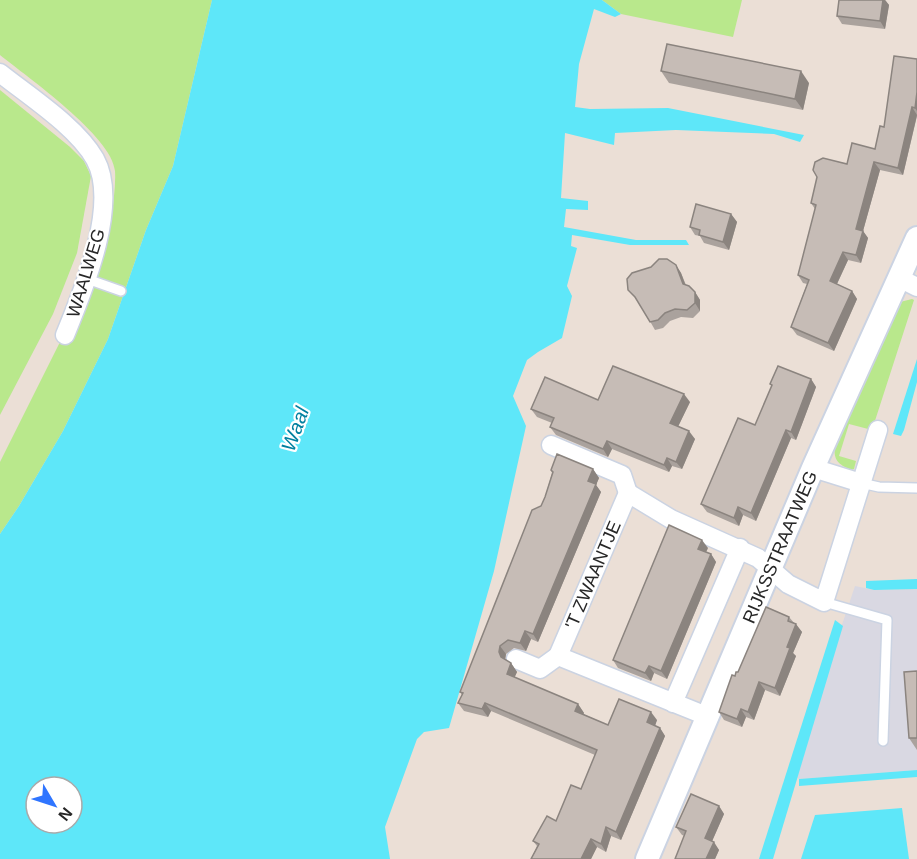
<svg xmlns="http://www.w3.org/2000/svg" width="917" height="859" font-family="Arial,sans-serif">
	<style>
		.industrial { fill: #d9d8e2 }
		.green { fill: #b9e88c }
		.water { fill: #5ee7f9; fill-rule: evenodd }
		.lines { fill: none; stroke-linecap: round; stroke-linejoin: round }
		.service-casing { stroke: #cbd3e2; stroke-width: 12 }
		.minor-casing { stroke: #cbd3e2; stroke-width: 21 }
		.tertiary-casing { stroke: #cbd3e2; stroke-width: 26 }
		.service { stroke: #fff; stroke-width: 9 }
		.minor { stroke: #fff; stroke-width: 18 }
		.tertiary { stroke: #fff; stroke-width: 22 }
		.wall { fill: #aaa29d }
		.shaded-wall { fill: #8b847f }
		.building { fill: #c6bcb6; stroke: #8b847f; stroke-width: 1.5 }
		.labels { text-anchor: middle; stroke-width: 4.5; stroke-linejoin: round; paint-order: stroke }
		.street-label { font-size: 18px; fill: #272727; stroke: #fff }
		.water-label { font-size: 20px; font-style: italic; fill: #0281a0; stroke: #fff }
	</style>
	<rect width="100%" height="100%" fill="#ebdfd6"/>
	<path class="industrial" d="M855 586 874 590 917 589V770L799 779 792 774Z"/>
	<g class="green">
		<path d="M0 0H212L173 166 146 230 108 339 63 431 19 506 0 534V462L87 288 110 216 112 217C113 202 116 185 115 171 112 136 27 77 0 55Z"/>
		<path d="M602 0H742L733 37 621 14Z"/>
		<path d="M0 90 70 147 84 161 91 176 77 253 53 314 0 415Z"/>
		<path d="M912 299 914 300 872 430 849 424 839 456 856 461 854 469 851 470C838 464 833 460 835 445L900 302Z"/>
	</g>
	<g class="water">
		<path d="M212 0H602L621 14 615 17 594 9 579 64 575 107 590 109 668 108 804 135 800 142 774 134 676 130 615 133 614 145 565 133 561 198 588 201V210L566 209 564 227 636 240H686L689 245H630L572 235 571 246 577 248 567 286 572 296 562 338 538 352 527 360 513 396 526 426 494 571 449 728 424 732 417 739 385 827 390 859H0V534L19 506 63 431 108 339 146 230 173 166ZM36 787H72V823H36Z"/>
		<path d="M917 359V382L904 430 901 436 893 434Z"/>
		<path d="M917 579V589L874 590 866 588V581Z"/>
		<path d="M835 620 843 626 773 859H759Z"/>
		<path d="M917 770V777L799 786V779Z"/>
		<path d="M902 808 909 859H801L815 815Z"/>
	</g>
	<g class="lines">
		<defs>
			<g id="service">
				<path d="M87 279 121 291"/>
				<path d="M861 483 879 487 917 488"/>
				<path d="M824 602 887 620 883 741"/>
			</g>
			<g id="minor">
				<path d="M0 73C29 96 77 127 95 159 120 204 83 291 65 335"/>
				<path d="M899 278 917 287"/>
				<path d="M551 445 622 475 628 493"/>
				<path d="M813 468 861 483"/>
				<path d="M516 659 540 669 558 656"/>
				<path d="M673 703 740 548"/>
				<path d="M709 717 558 656 628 493 671 519 758 558 788 584 824 602 878 430"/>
			</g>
			<path id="tertiary" d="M647 859 813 468 917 238"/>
		</defs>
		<use href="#service" class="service-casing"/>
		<use href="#minor" class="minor-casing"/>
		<use href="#tertiary" class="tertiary-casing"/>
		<use href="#service" class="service"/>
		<use href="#minor" class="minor"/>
		<use href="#tertiary" class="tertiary"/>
	</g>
	<g class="wall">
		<path d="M839 0H885L889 5 885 29 842 24 837 16Z"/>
		<path d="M917 59V116L903 175 880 170 863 231 868 238 861 263 848 260 837 284 852 291 857 299 834 351 797 335 791 327 807 284 803 283 798 275 815 209 811 203 847 164 875 149Z"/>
		<path d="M661 71 809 83 803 110 669 83Z"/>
		<path d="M731 214 737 222 729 250 704 243 700 236 695 235 690 227Z"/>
		<path d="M676 265 681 273 686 285 695 292 700 300V311L693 318 681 317 670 321 663 328 655 330 639 302 628 290Z"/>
		<path d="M811 379 816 387 796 440 791 438 756 521 743 515 739 526 707 512 701 504 755 425 772 386 770 384Z"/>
		<path d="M690 402 678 426 695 439 682 469 672 466 669 472 612 449 608 457 556 435 550 427 552 423 537 417 531 409Z"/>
		<path d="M593 469 599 478 596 485 601 492 538 642 531 639 526 651 514 648 506 654 505 660 511 663 517 672 514 678 578 704 584 713 583 714 608 725 657 720 655 726 660 728 665 736 621 840 611 836 606 852 597 847 591 859H531L537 846 533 841 556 821 581 789 595 755 491 711 488 717 464 711 458 703 462 695 460 692 545 497 552 473 551 470Z"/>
		<path d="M708 548 706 552 711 554 716 562 667 679 654 673 651 681 618 668 613 660Z"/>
		<path d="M789 617 802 632 793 653 796 656 780 696 765 690 754 720 746 717 742 727 724 720 719 712 735 676Z"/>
		<path d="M917 671V750L909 738Z"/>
		<path d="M719 806 724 814 712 841 719 850 715 859H675L685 836 682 835 676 827Z"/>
	</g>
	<g class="shaded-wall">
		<path d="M883 0H885L889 5 885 29 880 21Z"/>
		<path d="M801 71 809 83 803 110 795 99Z"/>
		<path d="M917 92V111L915 108Z"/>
		<path d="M912 107 917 115 903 175 898 168Z"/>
		<path d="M874 162 880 170 863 231 868 238 861 263 856 255V229Z"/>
		<path d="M731 214 737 222 729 250 723 242Z"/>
		<path d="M843 252 848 260 835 288 830 281Z"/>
		<path d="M676 265 681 273 688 292 683 284Z"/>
		<path d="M852 291 857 299 834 351 828 343Z"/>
		<path d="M695 292 700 300V311L695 303Z"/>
		<path d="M811 379 816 387 796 440 791 432Z"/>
		<path d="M684 394 690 402 676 431 670 423Z"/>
		<path d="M786 430 791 438 756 521 751 513Z"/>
		<path d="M689 431 695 439 682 469 676 462Z"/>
		<path d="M607 441 612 449 608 457 603 449Z"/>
		<path d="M667 458 672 466 669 472 664 465Z"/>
		<path d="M593 469 599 478 596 485 601 492 538 642 533 634 588 481Z"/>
		<path d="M738 507 743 515 739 526 734 518Z"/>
		<path d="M702 540 708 548 704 556 698 549Z"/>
		<path d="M711 554 716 562 667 679 661 671Z"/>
		<path d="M796 624 802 632 793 653 796 656 780 696 775 688 787 647Z"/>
		<path d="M525 631 531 639 526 651 520 643Z"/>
		<path d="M500 646 506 654 505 660 501 657 499 652Z"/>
		<path d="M511 663 517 672 512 683 507 674Z"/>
		<path d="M649 666 654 673 651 681 645 673Z"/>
		<path d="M759 682 765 690 754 720 748 712Z"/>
		<path d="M485 703 491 711 488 717 482 709Z"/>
		<path d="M578 704 584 713 581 719 575 711Z"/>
		<path d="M741 709 746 717 742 727 737 719Z"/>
		<path d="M651 712 657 720 653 731 647 722Z"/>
		<path d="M660 728 665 736 621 840 616 832Z"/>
		<path d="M719 806 724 814 710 846 705 838Z"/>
		<path d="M606 827 611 836 606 852 601 844Z"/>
		<path d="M591 839 597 847 591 859H581Z"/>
		<path d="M714 842 719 850 715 859H706Z"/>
	</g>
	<g class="building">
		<path d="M839 0H883L880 21 837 16Z"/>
		<path d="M667 44 801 71 795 99 661 71Z"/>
		<path d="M894 56 917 59V92L915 108 912 107 898 168 874 162 856 229 863 231 856 255 843 252 830 281 852 291 828 343 791 327 809 280 798 275 816 205 811 203 817 177 813 170 815 162 823 158 847 164 852 143 875 149 880 126 884 127Z"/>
		<path d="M696 204 731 214 723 242 699 235 700 230 690 227Z"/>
		<path d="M659 259H667L676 265 683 284 689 286 695 292V303L687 310 675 309 665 313 658 320 650 322 635 297 628 290 627 279 632 273 651 267Z"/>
		<path d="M613 366 684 394 670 423 689 431 676 462 667 458 664 465 607 441 603 449 550 427 554 418 531 409 545 377 598 400Z"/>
		<path d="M778 366 811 379 791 432 786 430 751 513 738 507 734 518 701 504 738 418 755 425 772 385 770 384Z"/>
		<path d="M557 454 593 469 588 481 596 484 533 634 525 631 520 643 508 640 500 646 499 652 501 657 511 663 507 674 578 704 575 711 608 725 619 699 651 712 647 722 660 728 616 832 606 827 601 844 591 839 581 859H531L539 844 533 841 547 816 556 821 571 785 581 789 597 750 485 703 482 709 458 703 463 693 460 692 532 510 541 506 545 497 553 472 551 470Z"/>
		<path d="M669 525 702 540 698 549 711 554 661 671 649 666 645 673 613 660Z"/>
		<path d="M766 607 789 617 788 621 796 624 787 647 790 648 775 688 759 682 748 712 741 709 737 719 719 712 732 675 735 676 736 672H738Z"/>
		<path d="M917 671V738H909L904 672Z"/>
		<path d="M691 794 719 806 705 838 714 842 706 859H675L686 831 676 827Z"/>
	</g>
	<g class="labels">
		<g class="street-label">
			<text transform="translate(86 273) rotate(-73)" y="6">WAALWEG</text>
			<text transform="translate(780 547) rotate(-67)" y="6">RIJKSSTRAATWEG</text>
			<text transform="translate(593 575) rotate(-67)" y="6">'T ZWAANTJE</text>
		</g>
		<g class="water-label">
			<text transform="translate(295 429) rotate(-70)" y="7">Waal</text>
		</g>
	</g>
	<g transform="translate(54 805) rotate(129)"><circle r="28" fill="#ffffff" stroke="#a9a9a9" stroke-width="1.5"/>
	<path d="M0-4.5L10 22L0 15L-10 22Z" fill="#2f75ff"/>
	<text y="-9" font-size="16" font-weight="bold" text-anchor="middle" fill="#272727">N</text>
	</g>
</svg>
